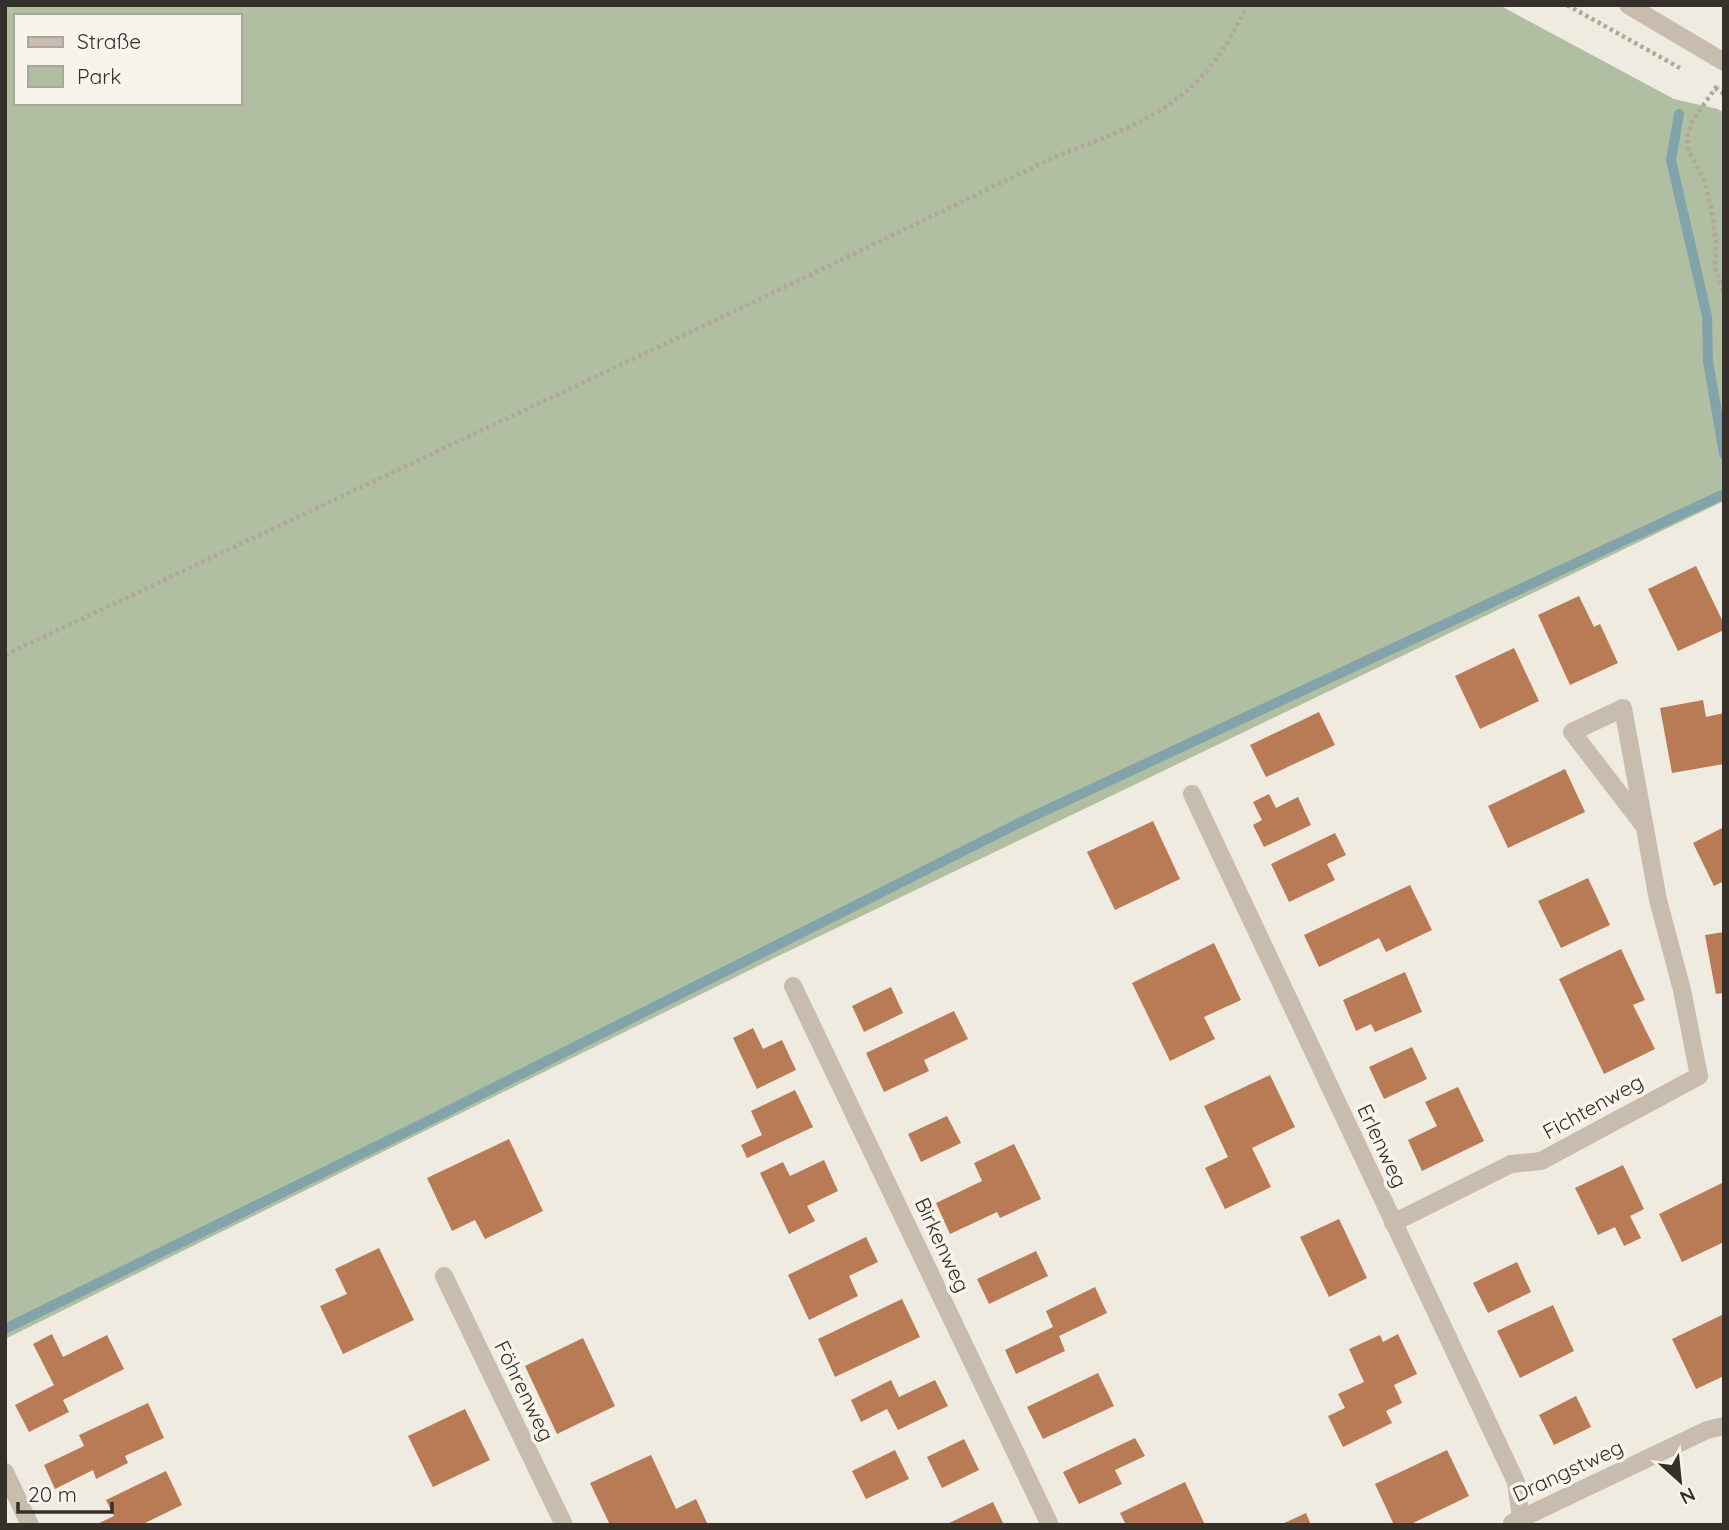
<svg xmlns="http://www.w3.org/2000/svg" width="1729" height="1530" font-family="Quicksand,sans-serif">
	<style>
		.green { fill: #b0bea1; fill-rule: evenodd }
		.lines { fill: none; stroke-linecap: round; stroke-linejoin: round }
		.stream { stroke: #82a3aa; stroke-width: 10 }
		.building { fill: #b87b56 }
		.path { stroke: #b3a797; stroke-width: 4.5; stroke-dasharray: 3.5 3.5; stroke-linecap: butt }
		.minor { stroke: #c7bcad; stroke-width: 18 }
		.labels { text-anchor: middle; stroke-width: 7; stroke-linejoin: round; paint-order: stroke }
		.street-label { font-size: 21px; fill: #36302b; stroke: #f8f4ec }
	</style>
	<rect width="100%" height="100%" fill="#f0ebe0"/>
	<path class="green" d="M5 5H1499L1674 99 1718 109 1724 113V501L768 961 5 1339ZM16 16H240V103H16Z"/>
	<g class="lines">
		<g class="stream">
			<path d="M1679 114 1671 160 1707 316 1708 361 1724 454"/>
			<path d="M5 1329 430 1120 1023 821 1724 494"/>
		</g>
	</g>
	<g class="building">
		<path d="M1696 566 1724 624V630L1678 651 1648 589Z"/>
		<path d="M1579 596 1594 627 1600 624 1618 663 1570 685 1538 615Z"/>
		<path d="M1514 648 1539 701 1480 729 1455 676Z"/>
		<path d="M1703 700 1706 717 1724 713V764L1672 773 1660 708Z"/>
		<path d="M1319 712 1335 745 1266 777 1250 745Z"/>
		<path d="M1565 769 1585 812 1508 848 1488 806Z"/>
		<path d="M1269 794 1276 808 1298 797 1311 825 1264 847 1253 825 1262 820 1253 802Z"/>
		<path d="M1153 821 1180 879 1115 910 1087 852Z"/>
		<path d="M1724 827V881L1714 886 1693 843Z"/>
		<path d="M1335 833 1346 855 1327 864 1335 880 1289 902 1271 864Z"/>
		<path d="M1588 878 1610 925 1561 948 1538 901Z"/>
		<path d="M1410 885 1432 930 1386 952 1379 938 1319 967 1304 935Z"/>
		<path d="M1724 932V993L1716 994 1705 935Z"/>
		<path d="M1214 943 1241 1000 1204 1017 1215 1039 1170 1061 1132 983Z"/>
		<path d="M1621 949 1645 1000 1633 1005 1655 1049 1604 1074 1559 979Z"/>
		<path d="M1405 972 1422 1012 1375 1032 1371 1024 1356 1031 1343 1000Z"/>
		<path d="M891 987 903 1013 864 1032 852 1006Z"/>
		<path d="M954 1011 968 1039 924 1060 929 1071 884 1092 866 1053Z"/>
		<path d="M753 1028 763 1049 782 1040 796 1070 757 1089 733 1038Z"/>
		<path d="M1412 1047 1427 1079 1384 1099 1369 1067Z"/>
		<path d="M1270 1075 1295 1127 1252 1148 1271 1187 1225 1209 1205 1168 1228 1157 1204 1106Z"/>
		<path d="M1458 1087 1484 1141 1422 1171 1408 1140 1437 1126 1425 1102Z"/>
		<path d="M795 1090 813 1127 747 1158 741 1145 762 1135 751 1111Z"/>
		<path d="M947 1116 961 1143 921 1162 908 1134Z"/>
		<path d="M509 1139 543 1211 485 1239 475 1220 452 1231 427 1178Z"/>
		<path d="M1014 1144 1041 1199 1000 1218 997 1212 950 1234 936 1203 982 1181 974 1163Z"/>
		<path d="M824 1160 838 1191 807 1206 815 1221 789 1234 760 1173 783 1162 790 1176Z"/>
		<path d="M1623 1165 1644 1209 1630 1216 1641 1238 1624 1246 1615 1227 1598 1235 1575 1188Z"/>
		<path d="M1724 1182V1242L1682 1262 1659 1214Z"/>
		<path d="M1339 1219 1367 1278 1329 1297 1300 1237Z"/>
		<path d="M866 1237 878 1262 849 1276 858 1296 809 1320 788 1275Z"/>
		<path d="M379 1248 414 1320 343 1354 320 1306 347 1294 335 1269Z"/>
		<path d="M1036 1251 1048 1276 989 1304 977 1279Z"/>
		<path d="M1517 1262 1531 1292 1488 1313 1473 1283Z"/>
		<path d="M1095 1287 1107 1313 1059 1336 1065 1351 1016 1374 1005 1350 1053 1327 1046 1311Z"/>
		<path d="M902 1299 920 1337 835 1377 818 1339Z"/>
		<path d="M1553 1305 1574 1351 1520 1378 1497 1331Z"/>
		<path d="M1722 1315 1724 1376 1696 1389 1672 1339Z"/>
		<path d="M52 1334 63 1357 107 1335 124 1369 63 1400 69 1412 29 1432 15 1405 54 1385 33 1344Z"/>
		<path d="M1398 1334 1417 1374 1394 1385 1402 1403 1386 1411 1392 1423 1343 1447 1328 1416 1345 1408 1338 1394 1364 1382 1349 1349 1380 1335 1383 1342Z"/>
		<path d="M583 1338 615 1406 557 1434 525 1366Z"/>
		<path d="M1098 1373 1114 1406 1043 1439 1027 1407Z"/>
		<path d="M891 1380 899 1397 935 1380 948 1406 898 1430 887 1409 861 1422 851 1400Z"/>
		<path d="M1576 1396 1591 1427 1554 1445 1539 1415Z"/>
		<path d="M148 1403 164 1438 125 1456 128 1463 96 1479 93 1470 55 1489 44 1465 84 1446 79 1435Z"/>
		<path d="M465 1409 490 1460 433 1487 408 1436Z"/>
		<path d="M1135 1438 1145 1456 1115 1470 1122 1484 1079 1504 1063 1472Z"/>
		<path d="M964 1439 979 1470 942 1488 927 1457Z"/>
		<path d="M895 1450 909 1479 866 1499 852 1471Z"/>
		<path d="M1447 1450 1469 1496 1409 1525H1394L1375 1484Z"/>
		<path d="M651 1455 676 1509 696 1499 708 1525H610L590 1483Z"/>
		<path d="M166 1471 182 1505 141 1525H95L114 1516 106 1500Z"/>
		<path d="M1185 1482 1205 1525H1126L1120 1513Z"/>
		<path d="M993 1502 1004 1525H945Z"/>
		<path d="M1306 1513 1311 1525H1280Z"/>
	</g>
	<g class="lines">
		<g class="path">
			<path d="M1567 5 1680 68"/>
			<path d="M1717 86 1692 121 1687 137 1689 153 1704 179 1712 212 1716 242 1715 268 1724 293"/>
			<path d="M1715 88 1724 94"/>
			<path d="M5 655 739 309 1059 155C1151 121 1204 100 1247 5"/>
		</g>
		<g class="minor">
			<path d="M1628 5 1724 62"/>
			<path d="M1192 794 1516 1482 1522 1525"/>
			<path d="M793 986 1050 1525"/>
			<path d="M1393 1223 1511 1164 1541 1161 1699 1076 1682 990 1658 900 1623 708 1572 732 1645 827"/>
			<path d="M444 1276 564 1525"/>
			<path d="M5 1472 30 1525"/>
			<path d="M1512 1523 1707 1430 1724 1426"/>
		</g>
	</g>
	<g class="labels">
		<g class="street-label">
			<text transform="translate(1593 1107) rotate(-29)" y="7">Fichtenweg</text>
			<text transform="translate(1382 1146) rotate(65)" y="7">Erlenweg</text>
			<text transform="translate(942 1245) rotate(65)" y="7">Birkenweg</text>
			<text transform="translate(524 1391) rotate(64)" y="7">Föhrenweg</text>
			<text transform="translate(1568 1471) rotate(-25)" y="7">Drangstweg</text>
		</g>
	</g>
	<rect width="1729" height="1530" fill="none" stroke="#36302b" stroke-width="14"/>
	<rect x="14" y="14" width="228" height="91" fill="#f8f4ec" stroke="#aaa69f" stroke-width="2"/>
	<rect x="28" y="37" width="35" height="10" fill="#c7bcad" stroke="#aaa69f" stroke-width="2"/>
	<text x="77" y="49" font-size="21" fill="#36302b">Straße</text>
	<rect x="28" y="66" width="35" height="21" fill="#b0bea1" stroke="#aaa69f" stroke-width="2"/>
	<text x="77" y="84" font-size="21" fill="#36302b">Park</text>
	<g transform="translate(1680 1481) rotate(153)" stroke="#f8f4ec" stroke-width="5" paint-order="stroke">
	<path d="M0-5L12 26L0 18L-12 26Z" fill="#36302b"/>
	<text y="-10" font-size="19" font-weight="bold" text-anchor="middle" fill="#36302b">N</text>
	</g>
	<path d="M18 1502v10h94v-10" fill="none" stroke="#36302b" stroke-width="3.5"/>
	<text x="28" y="1502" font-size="21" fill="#36302b" stroke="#f8f4ec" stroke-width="5" paint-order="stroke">20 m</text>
</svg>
